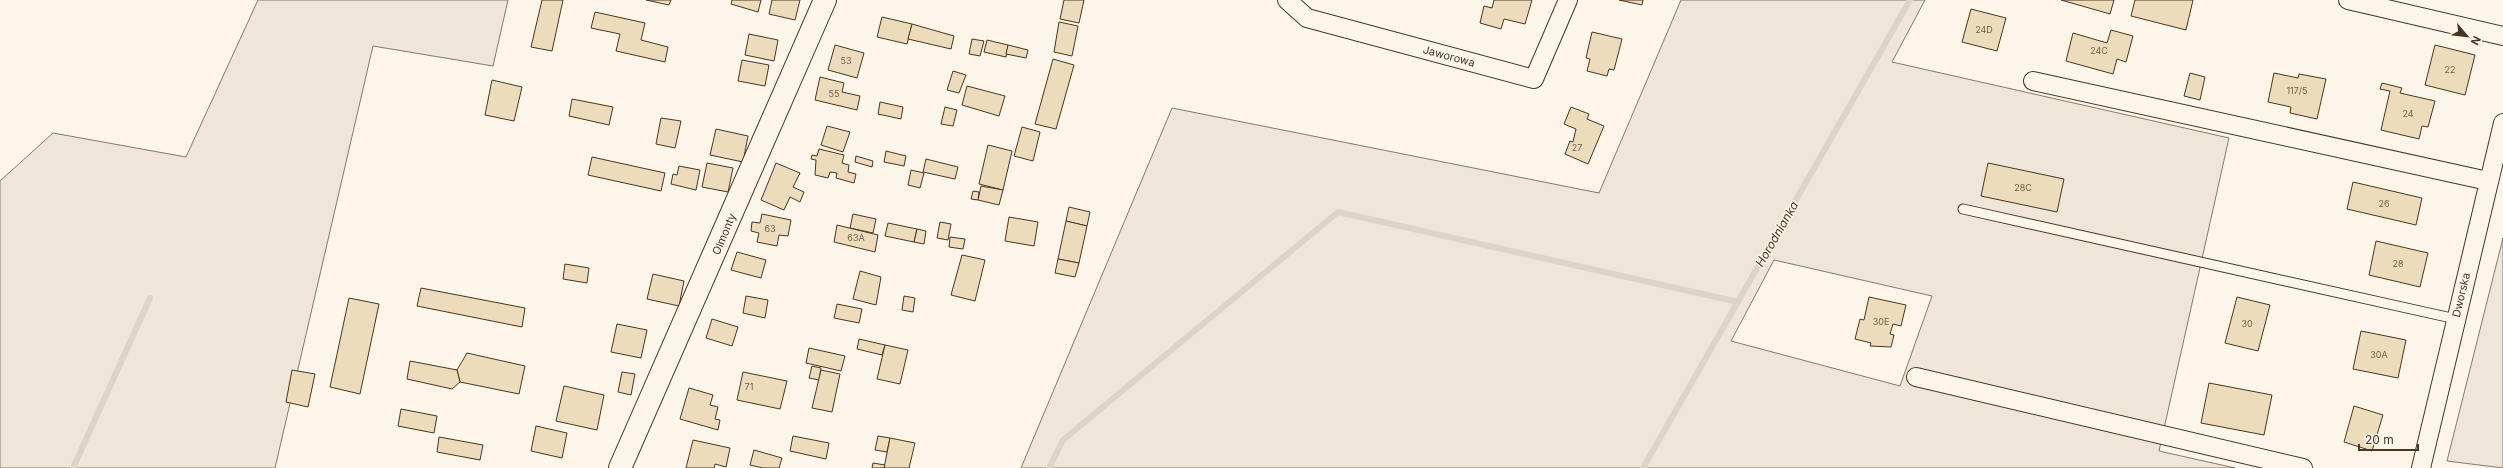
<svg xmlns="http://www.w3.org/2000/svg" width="2503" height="468" font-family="Inter,sans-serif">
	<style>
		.green { fill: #ede6d9; stroke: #887966; fill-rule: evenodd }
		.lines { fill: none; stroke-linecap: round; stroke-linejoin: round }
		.stream { stroke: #dcd4c6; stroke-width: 6 }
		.building { fill: #ecdcbc; stroke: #4a3520 }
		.service-casing { stroke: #4a3520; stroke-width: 11 }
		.minor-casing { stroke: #4a3520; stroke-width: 20 }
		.tertiary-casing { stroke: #4a3520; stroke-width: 24 }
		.service { stroke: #fbf6e9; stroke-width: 9 }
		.minor { stroke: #fbf6e9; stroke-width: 18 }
		.tertiary { stroke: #fbf6e9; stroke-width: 22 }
		.labels { text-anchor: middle; stroke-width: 3; stroke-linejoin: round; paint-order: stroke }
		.number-label { font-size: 9px; fill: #725f47 }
		.street-label { font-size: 11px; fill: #4a3520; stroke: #fbf6e9 }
		.water-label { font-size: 12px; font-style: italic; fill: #4a3520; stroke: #fbf6e9 }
	</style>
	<rect width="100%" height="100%" fill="#fbf6e9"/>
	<g class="green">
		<path d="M258 0H508L493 66 373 46 275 468H0V181L53 133 186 157Z"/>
		<path d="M1681 0H1925L1892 62 2229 138 2159 451 2235 468H1021L1172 108 1599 193ZM1774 260 1932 296 1900 386 1731 341Z"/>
		<path d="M2503 238V468L2447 461Z"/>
	</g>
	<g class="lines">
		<g class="stream">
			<path d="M73 468 150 298"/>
			<path d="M1049 468 1063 440 1338 212 1738 302"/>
			<path d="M1643 468 1910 0"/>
		</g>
	</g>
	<g class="building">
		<path d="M542 0H563L552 51 531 47Z"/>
		<path d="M646 0H671L669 5Z"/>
		<path d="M732 0H761L758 12 731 4Z"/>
		<path d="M772 0H800L795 20 769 14Z"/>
		<path d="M1064 0H1084L1079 23 1060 19Z"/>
		<path d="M1494 0H1532L1525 24 1504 19 1501 29 1480 23 1484 6 1492 8Z"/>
		<path d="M1619 0H1643L1642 5Z"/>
		<path d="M2061 0H2114L2110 14Z"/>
		<path d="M2135 0H2193L2186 30 2131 16Z"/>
		<path d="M1971 9 2006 18 1997 51 1962 42Z"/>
		<path d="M595 12 645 23 641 40 668 47 665 62 616 51 620 34 591 28Z"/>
		<path d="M882 17 912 24 907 44 877 37Z"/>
		<path d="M1059 22 1078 26 1072 56 1054 52Z"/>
		<path d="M912 24 954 36 951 49 908 39Z"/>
		<path d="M2111 30 2133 36 2126 62 2117 59 2113 74 2066 61 2073 33 2107 43Z"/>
		<path d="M1592 32 1622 39 1614 70 1609 69 1607 76 1587 71 1590 59 1586 58Z"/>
		<path d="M749 34 778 40 774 61 745 55Z"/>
		<path d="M972 39 984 41 980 56 969 54Z"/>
		<path d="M987 40 1008 45 1006 57 984 52Z"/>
		<path d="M835 45 864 53 857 78 828 70Z"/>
		<path d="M1008 45 1028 50 1026 58 1006 54Z"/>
		<path d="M2435 45 2475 55 2465 95 2425 85Z"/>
		<path d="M1053 59 1074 65 1056 129 1035 124Z"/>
		<path d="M742 60 769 65 765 86 738 81Z"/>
		<path d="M953 71 966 75 959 93 947 90Z"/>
		<path d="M2190 73 2205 77 2200 100 2184 96Z"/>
		<path d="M2274 73 2298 78 2299 74 2326 79 2317 119 2290 113 2291 107 2268 102Z"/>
		<path d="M820 77 844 83 842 92 860 96 857 110 815 100Z"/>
		<path d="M492 80 522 87 514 121 485 115Z"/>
		<path d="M2382 83 2402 88 2400 93 2435 101 2428 127 2422 126 2419 139 2381 130 2390 91 2380 89Z"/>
		<path d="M967 86 1005 96 999 116 962 105Z"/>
		<path d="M572 99 613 107 609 125 569 116Z"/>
		<path d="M880 102 903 107 901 119 878 114Z"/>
		<path d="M945 107 957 110 953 126 941 124Z"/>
		<path d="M1571 107 1589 114 1587 119 1604 126 1588 164 1565 154 1570 141 1573 142 1576 129 1564 124Z"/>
		<path d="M661 118 681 121 675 148 656 144Z"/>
		<path d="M827 126 850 132 843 152 821 145Z"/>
		<path d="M1022 127 1040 132 1033 161 1014 156Z"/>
		<path d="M716 129 748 136 743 162 710 155Z"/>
		<path d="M988 145 1012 151 1003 190 979 184Z"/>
		<path d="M819 149 844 155 842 163 849 165 848 172 856 174 854 183 836 178 837 173 830 172 828 178 815 175 816 160 811 159 812 155 817 156Z"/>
		<path d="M886 151 906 156 904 166 884 162Z"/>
		<path d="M856 156 873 161 872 167 855 162Z"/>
		<path d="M592 157 665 173 661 191 588 175Z"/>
		<path d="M926 159 958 167 955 179 923 172Z"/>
		<path d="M707 163 733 168 728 192 702 187Z"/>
		<path d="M776 163 800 173 793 187 804 192 800 202 790 197 784 210 761 200Z"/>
		<path d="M1988 163 2064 179 2057 212 1981 196Z"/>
		<path d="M679 166 700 170 696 190 671 184 673 174 677 175Z"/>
		<path d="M911 170 924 173 920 188 908 185Z"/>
		<path d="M2353 182 2422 198 2416 225 2347 209Z"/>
		<path d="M981 186 1003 190 999 205 978 200Z"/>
		<path d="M973 191 979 192 978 200 971 199Z"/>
		<path d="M1069 207 1090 212 1087 226 1066 221Z"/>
		<path d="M762 214 791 220 788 236 779 235 777 246 757 242 759 233 751 231 752 222 760 223Z"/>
		<path d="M853 214 876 219 873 233 850 228Z"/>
		<path d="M1009 217 1038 222 1034 246 1005 241Z"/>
		<path d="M1066 221 1087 226 1079 263 1058 259Z"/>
		<path d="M940 222 951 224 948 240 937 238Z"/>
		<path d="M888 223 917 229 914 242 885 236Z"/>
		<path d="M837 225 878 235 875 252 834 242Z"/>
		<path d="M917 229 926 231 924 244 914 242Z"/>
		<path d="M950 237 965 239 963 249 949 247Z"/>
		<path d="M2376 241 2428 253 2420 287 2369 275Z"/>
		<path d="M737 252 766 260 761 278 731 270Z"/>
		<path d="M962 255 985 260 975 301 951 295Z"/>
		<path d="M1058 259 1079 263 1075 277 1055 273Z"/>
		<path d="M565 264 589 268 587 283 563 279Z"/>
		<path d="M860 271 881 277 876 305 853 299Z"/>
		<path d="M653 274 684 281 679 306 647 299Z"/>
		<path d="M421 288 525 308 522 327 417 306Z"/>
		<path d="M746 296 768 300 765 318 743 313Z"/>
		<path d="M904 296 915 298 913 312 902 310Z"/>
		<path d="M1869 297 1906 305 1901 326 1893 324 1890 334 1894 335 1891 347 1870 346 1871 343 1855 339 1860 319 1864 320Z"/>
		<path d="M2237 297 2270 305 2258 351 2225 343Z"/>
		<path d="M349 298 379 304 360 394 330 387Z"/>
		<path d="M837 304 862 309 859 323 834 318Z"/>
		<path d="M712 319 738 327 732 346 706 338Z"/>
		<path d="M617 324 647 330 641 358 611 352Z"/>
		<path d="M2361 331 2406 340 2398 378 2353 369Z"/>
		<path d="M859 339 885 345 882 355 857 349Z"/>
		<path d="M885 345 908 350 900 384 877 379Z"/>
		<path d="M809 348 845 356 841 371 806 363Z"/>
		<path d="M467 353 525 366 519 394 460 382 457 370Z"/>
		<path d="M410 361 457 370 460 382 452 389 407 379Z"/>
		<path d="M812 366 821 368 819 380 809 378Z"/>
		<path d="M292 370 315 374 308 407 286 402Z"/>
		<path d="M821 370 840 374 832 412 812 408Z"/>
		<path d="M622 372 635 374 631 395 618 392Z"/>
		<path d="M743 372 787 381 780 409 737 400Z"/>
		<path d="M2209 383 2272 395 2264 435 2201 423Z"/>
		<path d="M564 386 604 395 597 430 556 421Z"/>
		<path d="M689 388 713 395 710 405 718 407 715 419 720 420 718 430 680 419Z"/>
		<path d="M2354 406 2383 415 2372 451 2344 442Z"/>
		<path d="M401 409 437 416 434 433 398 426Z"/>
		<path d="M536 426 567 433 562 458 531 451Z"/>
		<path d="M793 436 829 443 826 459 790 451Z"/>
		<path d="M878 436 890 438 887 452 875 450Z"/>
		<path d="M439 437 483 445 480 460 437 452Z"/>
		<path d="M890 438 915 443 909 468H884Z"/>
		<path d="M693 440 730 448 726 467 715 464 714 468H686Z"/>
		<path d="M754 450 782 458 779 468H763L750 465Z"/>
		<path d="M873 463 885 465 884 468H872Z"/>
	</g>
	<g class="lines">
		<defs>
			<path id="service" d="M1963 209 2456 319"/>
			<g id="minor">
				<path d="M1287 0 1307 18 1534 79 1568 0"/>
				<path d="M2348 0 2503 36"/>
				<path d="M2033 81 2488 181"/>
				<path d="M1916 377 2303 468"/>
				<path d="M2421 468 2503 123"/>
			</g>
			<path id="tertiary" d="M620 468 825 0"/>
		</defs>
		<use href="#service" class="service-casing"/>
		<use href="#minor" class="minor-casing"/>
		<use href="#tertiary" class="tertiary-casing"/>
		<use href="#service" class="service"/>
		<use href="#minor" class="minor"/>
		<use href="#tertiary" class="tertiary"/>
	</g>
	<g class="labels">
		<g class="number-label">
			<text x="1984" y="33">24D</text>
			<text x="2099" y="54">24C</text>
			<text x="846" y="64">53</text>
			<text x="2450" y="73">22</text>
			<text x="2297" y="94">117/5</text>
			<text x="834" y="97">55</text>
			<text x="2408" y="117">24</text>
			<text x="1577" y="151">27</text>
			<text x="2023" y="191">28C</text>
			<text x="2384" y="207">26</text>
			<text x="770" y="232">63</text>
			<text x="856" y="241">63A</text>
			<text x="2398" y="267">28</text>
			<text x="1881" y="325">30E</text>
			<text x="2247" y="327">30</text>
			<text x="2379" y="358">30A</text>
			<text x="749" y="390">71</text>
		</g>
		<g class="street-label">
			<text transform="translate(1449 56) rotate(15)" y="4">Jaworowa</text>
			<text transform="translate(724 234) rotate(-67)" y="4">Olmonty</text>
			<text transform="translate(2461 295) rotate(-77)" y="4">Dworska</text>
		</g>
		<g class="water-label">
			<text transform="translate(1777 234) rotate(-60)" y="4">Horodnianka</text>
		</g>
	</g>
	<g transform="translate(2467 36) rotate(118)" stroke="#fbf6e9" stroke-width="3" paint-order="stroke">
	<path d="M0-3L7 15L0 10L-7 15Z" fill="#4a3520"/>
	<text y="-6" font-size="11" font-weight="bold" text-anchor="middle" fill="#4a3520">N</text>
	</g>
	<path d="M2359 444v6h59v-6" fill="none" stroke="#4a3520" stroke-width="2"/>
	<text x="2365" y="444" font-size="12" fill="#4a3520" stroke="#fbf6e9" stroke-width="3" paint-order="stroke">20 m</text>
</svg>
